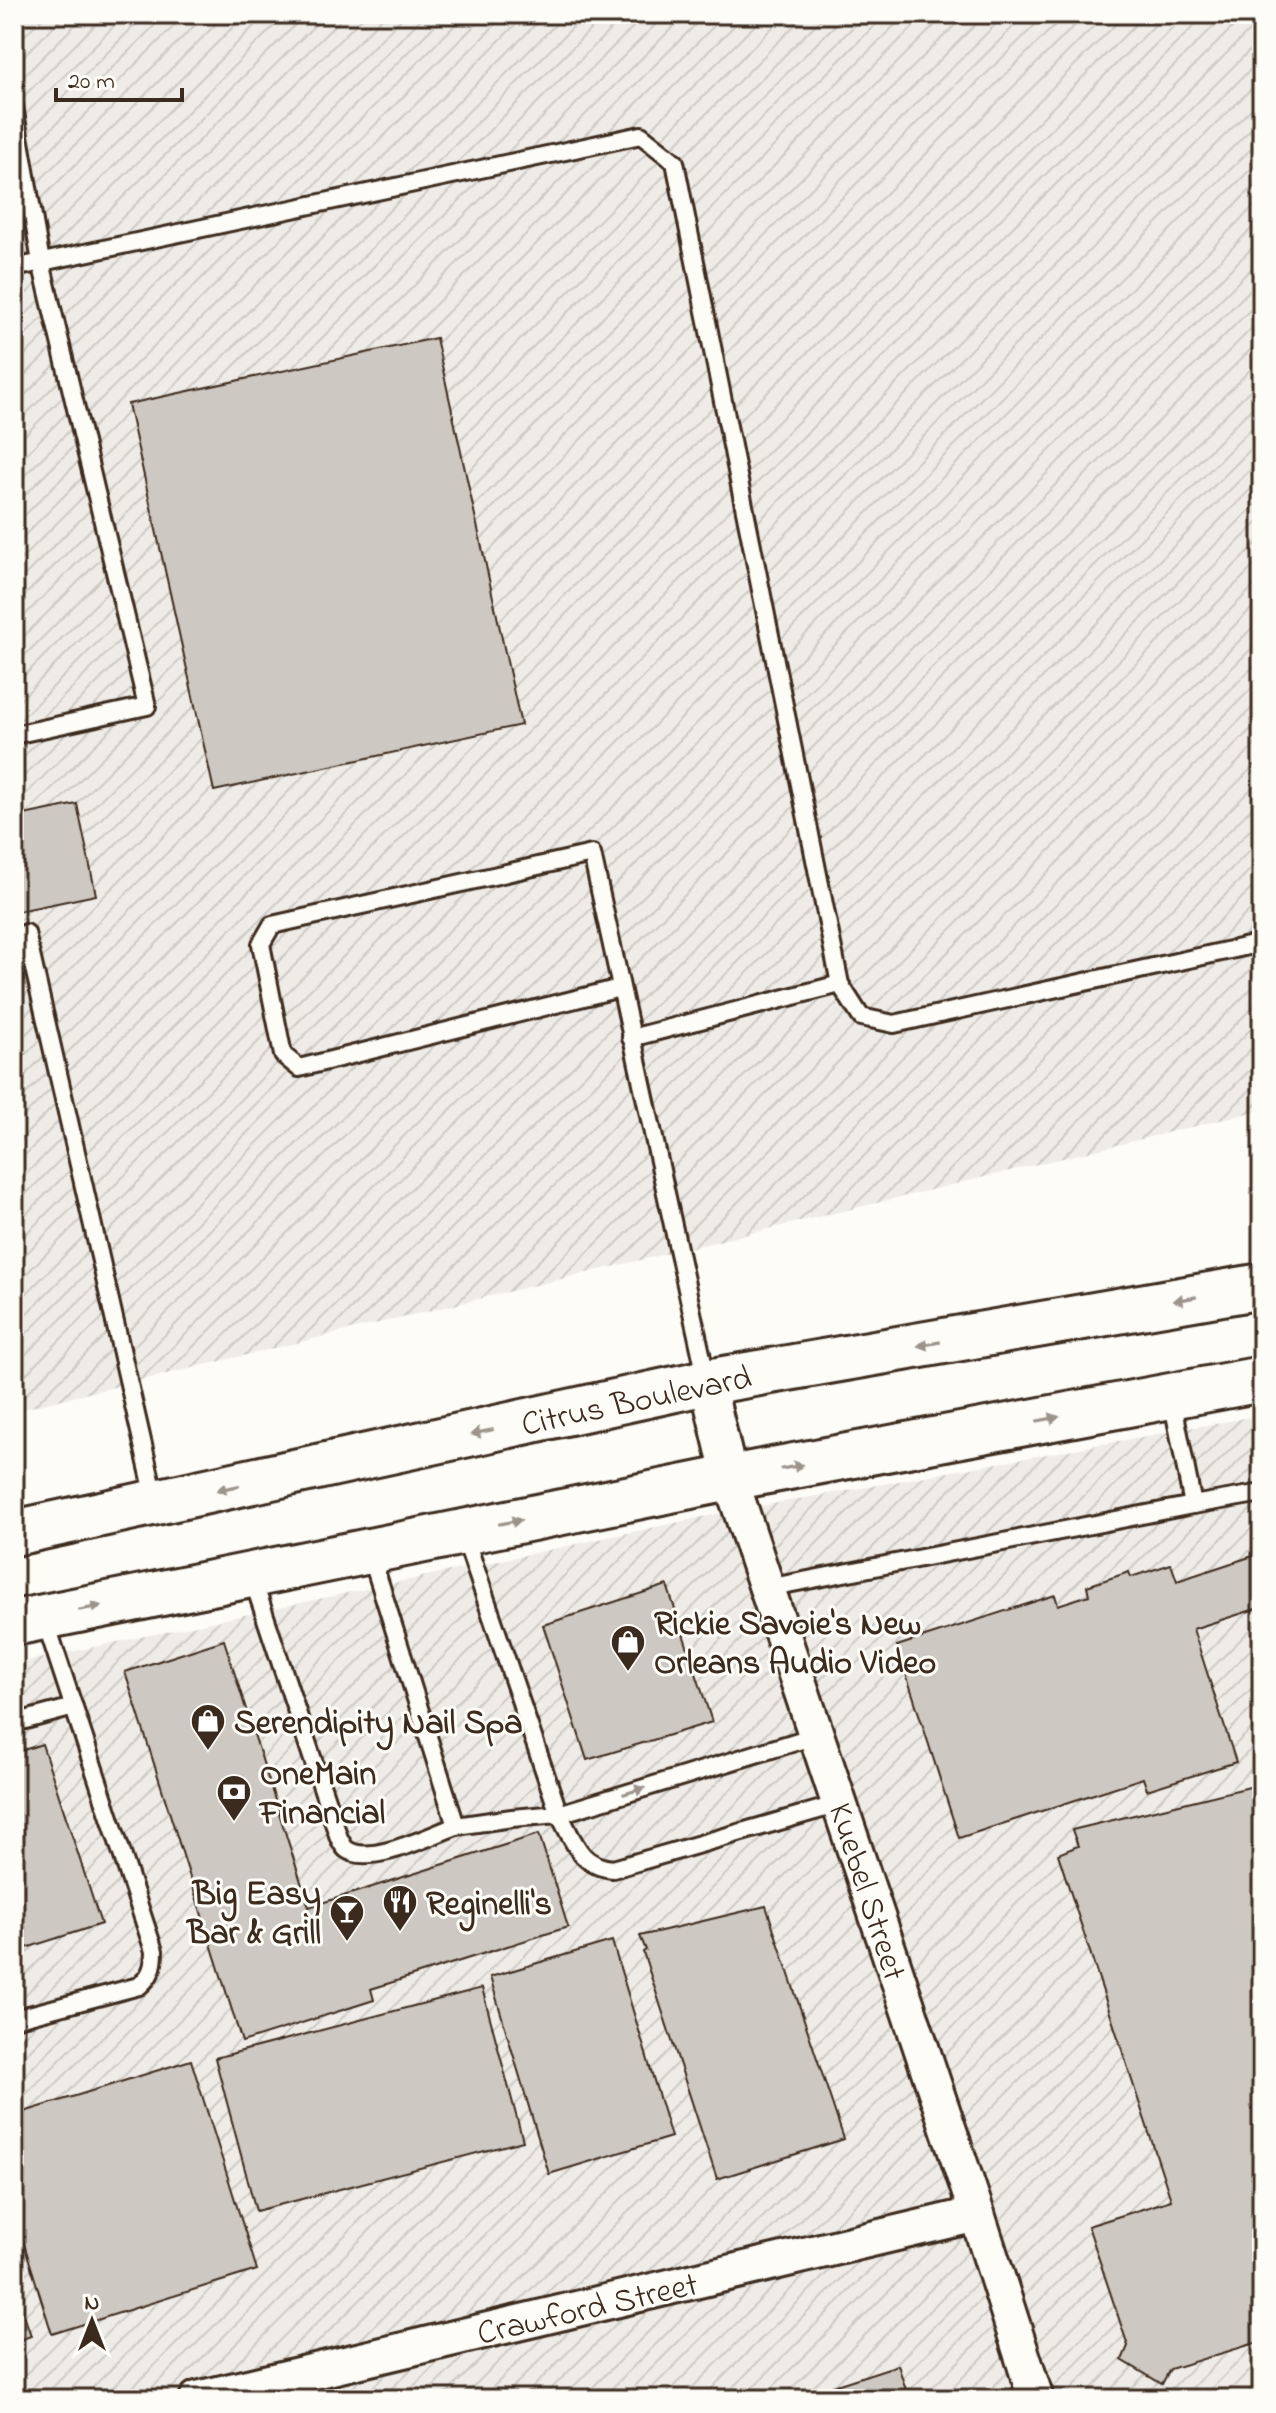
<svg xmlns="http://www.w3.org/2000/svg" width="1276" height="2413" font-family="'Indie Flower',sans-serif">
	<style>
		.industrial { fill: url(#industrial-furrows) }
		.building { fill: #cdc8c2; stroke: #3b2a1e; stroke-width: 2 }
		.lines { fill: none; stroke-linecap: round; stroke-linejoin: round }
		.lane-casing { stroke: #3b2a1e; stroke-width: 22 }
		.street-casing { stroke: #3b2a1e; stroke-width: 40 }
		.secondary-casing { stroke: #3b2a1e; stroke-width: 50 }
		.lane { stroke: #fdfcf7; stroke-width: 16 }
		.street { stroke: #fdfcf7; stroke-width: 34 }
		.secondary { stroke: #fdfcf7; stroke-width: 44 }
		.oneway { fill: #9c938a }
		.labels { text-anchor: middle; stroke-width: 6; stroke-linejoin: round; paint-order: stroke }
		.street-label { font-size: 34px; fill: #3b2a1e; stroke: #fdfcf7 }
		.poi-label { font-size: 34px; font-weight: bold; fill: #3b2a1e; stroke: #fdfcf7; text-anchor: start }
	</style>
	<defs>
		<pattern id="industrial-furrows" width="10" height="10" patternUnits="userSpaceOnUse" patternTransform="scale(2)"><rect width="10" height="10" fill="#efece7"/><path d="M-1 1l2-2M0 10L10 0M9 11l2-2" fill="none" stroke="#cecbc6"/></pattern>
	</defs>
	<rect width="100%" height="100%" fill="#fdfcf7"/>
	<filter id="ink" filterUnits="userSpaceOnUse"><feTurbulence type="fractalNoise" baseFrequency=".0125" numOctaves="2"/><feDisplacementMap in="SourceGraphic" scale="16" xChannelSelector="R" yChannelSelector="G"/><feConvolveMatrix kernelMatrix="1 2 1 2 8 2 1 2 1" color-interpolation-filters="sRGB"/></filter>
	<g filter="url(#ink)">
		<g class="industrial">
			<path d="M14 14H1262V1110L14 1411Z"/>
			<path d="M1262 1415V2399H14V1664L717 1514Z"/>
		</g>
		<g class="building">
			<path d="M436 338 521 725 214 791 128 404Z"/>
			<path d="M77 804 96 895 14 912V817Z"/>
			<path d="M1262 1553V1607L1193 1629 1236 1762 1147 1790 1143 1778 959 1838 897 1646 1055 1595 1058 1605 1089 1595 1087 1586 1129 1572 1131 1577 1171 1564 1177 1581Z"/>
			<path d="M667 1585 712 1722 587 1760 543 1625Z"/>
			<path d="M224 1640 309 1907 539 1834 568 1927 371 1989 374 2000 242 2042 125 1672Z"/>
			<path d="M42 1744 101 1924 14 1952V1753Z"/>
			<path d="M1262 1784V2341L1170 2369 1162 2384 1122 2360 1128 2346 1088 2226 1171 2200 1058 1854 1078 1846 1072 1830Z"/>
			<path d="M766 1906 844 2139 717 2179 643 1952 646 1950 640 1936Z"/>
			<path d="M612 1941 671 2137 549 2174 490 1977Z"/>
			<path d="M482 1988 523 2141 256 2211 215 2058Z"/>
			<path d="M191 2060 257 2270 52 2334 14 2212V2115Z"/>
			<path d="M14 2285 31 2336 14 2342Z"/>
			<path d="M898 2365 909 2399H793Z"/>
		</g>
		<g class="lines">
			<defs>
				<g id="lane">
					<path d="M14 107 41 262 147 706 14 735"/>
					<path d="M14 268 641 135 675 162 840 984 861 1017 894 1024 1262 943"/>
					<path d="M26 933 156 1502"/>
					<path d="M620 988 299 1068 283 1055 261 944 272 925 592 854 707 1381"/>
					<path d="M631 1038 840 984"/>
					<path d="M1172 1399 1193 1505 1262 1493"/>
					<path d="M252 1577 339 1838C340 1840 344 1848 346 1849 368 1867 432 1835 456 1826L370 1552"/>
					<path d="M767 1588 1193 1505"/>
					<path d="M14 1723 74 1707"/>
					<path d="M818 1735 559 1814C574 1841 579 1866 613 1869L839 1804"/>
					<path d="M456 1826 512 1818 559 1814 464 1535"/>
					<path d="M14 2019 139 1986C151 1976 154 1967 154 1951L45 1620"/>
				</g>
				<g id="street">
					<path d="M707 1382 730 1478 977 2214 1036 2399"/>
					<path d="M197 2399 977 2214"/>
				</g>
				<g id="secondary">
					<path d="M14 1533 707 1382 1262 1286"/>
					<path d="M14 1623 730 1478 1262 1379"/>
				</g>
			</defs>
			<use href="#lane" class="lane-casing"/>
			<use href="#street" class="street-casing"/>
			<use href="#secondary" class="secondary-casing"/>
			<use href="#lane" class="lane"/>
			<use href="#street" class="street"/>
			<use href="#secondary" class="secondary"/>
		</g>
		<defs><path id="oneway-solid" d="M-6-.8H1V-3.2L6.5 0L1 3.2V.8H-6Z" transform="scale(2)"/></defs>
		<g class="oneway">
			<use href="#oneway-solid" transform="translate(1185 1299) rotate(170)"/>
			<use href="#oneway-solid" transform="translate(929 1344) rotate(170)"/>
			<use href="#oneway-solid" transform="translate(1048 1419) rotate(-11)"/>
			<use href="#oneway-solid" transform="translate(482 1432) rotate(168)"/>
			<use href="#oneway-solid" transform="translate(792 1467) rotate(-11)"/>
			<use href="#oneway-solid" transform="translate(228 1488) rotate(168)"/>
			<use href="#oneway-solid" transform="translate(510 1522) rotate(-11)"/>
			<use href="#oneway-solid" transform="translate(90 1608) rotate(-11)"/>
			<use href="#oneway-solid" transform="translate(634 1791) rotate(-17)"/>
		</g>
	</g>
	<defs>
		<symbol id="shop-pin" viewBox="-11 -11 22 30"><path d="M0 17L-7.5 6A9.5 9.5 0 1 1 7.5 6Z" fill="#3b2a1e" stroke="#fdfcf7"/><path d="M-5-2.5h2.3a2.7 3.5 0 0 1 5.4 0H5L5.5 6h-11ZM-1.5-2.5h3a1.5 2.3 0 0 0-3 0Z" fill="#fff"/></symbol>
		<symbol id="bank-pin" viewBox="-11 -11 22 30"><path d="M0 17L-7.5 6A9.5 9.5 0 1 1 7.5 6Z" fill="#3b2a1e" stroke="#fdfcf7"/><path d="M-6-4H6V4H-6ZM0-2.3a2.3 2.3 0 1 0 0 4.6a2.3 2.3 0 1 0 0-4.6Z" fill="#fff"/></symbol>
		<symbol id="restaurant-pin" viewBox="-11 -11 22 30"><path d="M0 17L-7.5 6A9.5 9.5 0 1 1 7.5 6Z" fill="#3b2a1e" stroke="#fdfcf7"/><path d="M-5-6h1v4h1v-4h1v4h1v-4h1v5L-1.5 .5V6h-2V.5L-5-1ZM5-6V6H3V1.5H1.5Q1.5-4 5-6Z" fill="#fff"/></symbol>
		<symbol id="bar-pin" viewBox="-11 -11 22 30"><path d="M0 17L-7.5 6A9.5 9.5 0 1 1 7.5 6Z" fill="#3b2a1e" stroke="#fdfcf7"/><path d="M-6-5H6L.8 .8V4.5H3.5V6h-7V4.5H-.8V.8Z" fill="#fff"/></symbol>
	</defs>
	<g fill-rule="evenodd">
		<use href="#shop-pin" x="608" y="1622" width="40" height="54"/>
		<use href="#shop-pin" x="188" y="1701" width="40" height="54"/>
		<use href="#bank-pin" x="214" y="1772" width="40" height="54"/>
		<use href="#restaurant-pin" x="380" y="1882" width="40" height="54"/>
		<use href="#bar-pin" x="327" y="1892" width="40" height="54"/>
	</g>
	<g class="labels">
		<g class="street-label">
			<text transform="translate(636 1399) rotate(-12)" y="12">Citrus Boulevard</text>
			<text transform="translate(869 1891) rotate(72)" y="12">Kuebel Street</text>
			<text transform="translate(587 2307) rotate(-13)" y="12">Crawford Street</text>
		</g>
		<g class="poi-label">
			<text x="654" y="1634">Rickie Savoie's New<tspan x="654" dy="39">Orleans Audio Video</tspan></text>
			<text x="234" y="1733">Serendipity Nail Spa</text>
			<text x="260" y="1784">OneMain<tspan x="260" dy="39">Financial</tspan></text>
			<text x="321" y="1904" text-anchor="end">Big Easy<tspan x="321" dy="39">Bar &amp; Grill</tspan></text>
			<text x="426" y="1914">Reginelli's</text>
		</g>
	</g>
	<rect width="1276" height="2413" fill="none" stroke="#fdfcf7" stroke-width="48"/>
	<rect x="24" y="24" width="1228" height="2365" fill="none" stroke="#3b2a1e" stroke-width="3" filter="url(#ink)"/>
	<g transform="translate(92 2321)" stroke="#fdfcf7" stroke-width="6" paint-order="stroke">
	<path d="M0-6L14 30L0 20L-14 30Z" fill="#3b2a1e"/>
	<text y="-12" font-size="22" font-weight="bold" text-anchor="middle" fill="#3b2a1e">N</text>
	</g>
	<path d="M56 88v12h126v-12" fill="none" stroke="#3b2a1e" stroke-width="4"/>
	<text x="68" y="88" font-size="24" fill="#3b2a1e" stroke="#fdfcf7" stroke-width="6" paint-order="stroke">20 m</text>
</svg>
